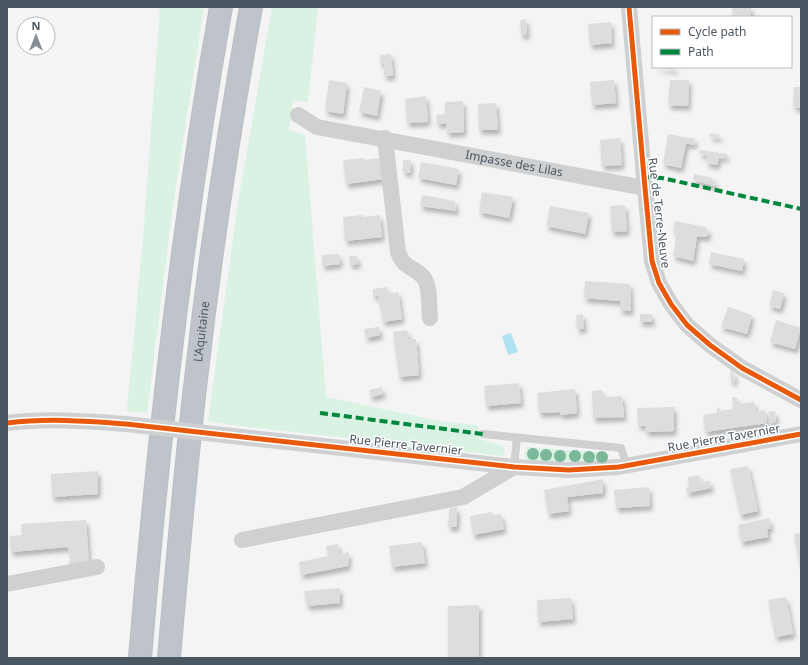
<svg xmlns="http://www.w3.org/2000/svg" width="808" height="665" font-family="'Noto Sans',sans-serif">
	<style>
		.green { fill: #d9f2e3 }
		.water { fill: #aee2f0 }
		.building { fill: #ddddde; filter: url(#shadow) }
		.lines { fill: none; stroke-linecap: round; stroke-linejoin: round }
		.motorway-casing { stroke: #b9bec3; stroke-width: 24 }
		.service { stroke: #ced0d2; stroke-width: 8 }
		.minor { stroke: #ced0d2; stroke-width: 16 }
		.motorway { stroke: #bec4c9; stroke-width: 22 }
		.minor-bridge { stroke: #ced0d2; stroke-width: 16 }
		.quiet { stroke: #00873e; stroke-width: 4; stroke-dasharray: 8 4; stroke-linecap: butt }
		.cycleway-casing { stroke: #fff; stroke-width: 8 }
		.cycleway { stroke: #e8590c; stroke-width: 5 }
		.tree { fill: #7ab899 }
		.labels { text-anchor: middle; stroke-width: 3; stroke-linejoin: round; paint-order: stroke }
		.street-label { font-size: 12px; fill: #4a5661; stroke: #fff }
	</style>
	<defs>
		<filter id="shadow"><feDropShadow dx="2.5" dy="4.5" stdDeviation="2" flood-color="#0004"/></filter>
	</defs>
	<rect width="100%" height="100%" fill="#f4f4f4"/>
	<g class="green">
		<path d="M160 7H204L173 205 147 413 127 411 144 226Z"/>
		<path d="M272 7H318L308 102 293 100 289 130 305 135 326 397 445 422 478 425 479 439 503 446 505 452 502 456 232 425 208 421 238 203Z"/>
		<path d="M527 447 608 453 610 455 608 458 567 461 529 460 524 457V453Z"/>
	</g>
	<path class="water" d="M511 333 518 352 508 355 502 336Z"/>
	<g class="building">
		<rect x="732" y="7" width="19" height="10"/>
		<path d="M526 19 527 35H521L520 20Z"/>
		<path d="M611 22 612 43 590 45 588 24Z"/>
		<path d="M391 54 393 76H384V64L380 63V55Z"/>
		<path d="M656 67H675V70L656 68Z"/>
		<path d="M329 80 347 83 343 114 325 111Z"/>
		<path d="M614 80 616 103 592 105 590 82Z"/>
		<path d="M670 80H689L688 106 668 105Z"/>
		<path d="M364 87 381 91 377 116 359 112Z"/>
		<path d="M794 87H801V108L793 107Z"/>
		<path d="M426 96 428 122 407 123 405 99Z"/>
		<path d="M463 101 464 132 447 133 446 123 437 124 436 115 445 114V102Z"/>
		<path d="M496 103 498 130H479L478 104Z"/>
		<path d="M710 133 720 135 719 138 710 137Z"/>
		<path d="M668 134 695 139 694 145 686 143 681 168 663 164Z"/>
		<path d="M620 138 622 165 602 166 600 140Z"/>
		<path d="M700 150 727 154V158L719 157 717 165 706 163 708 155 699 154Z"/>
		<path d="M363 158 364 160 380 158 383 179 346 184 343 160Z"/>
		<path d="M403 160H411L410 173 403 172Z"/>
		<path d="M421 162 459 169 456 185 418 178Z"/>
		<path d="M694 174 713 178 712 181 716 182 715 186 693 180Z"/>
		<path d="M482 192 513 197 509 218 479 212Z"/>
		<path d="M422 195 455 201 456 211 420 206Z"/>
		<path d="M625 205 627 231 612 232 610 206Z"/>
		<path d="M550 206 589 213 585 234 546 226Z"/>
		<path d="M362 215 363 217 380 215 382 237 345 241 343 217Z"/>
		<path d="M675 221 705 227 708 230 709 234 706 237 697 236 693 261 673 256 677 232 673 231Z"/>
		<path d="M711 252 744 259 742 271 709 264Z"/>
		<path d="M339 254 340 264 322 266V255Z"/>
		<path d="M349 256H357L358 264 350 265Z"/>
		<path d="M585 281 630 284 631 311 620 310 621 301 584 298Z"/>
		<path d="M387 287 388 294 398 292 402 319 383 322 378 296H373V289Z"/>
		<path d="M773 290 784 293 780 309 769 306Z"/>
		<path d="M728 307 752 315 747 334 721 327Z"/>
		<path d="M583 314 584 329H577L576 315Z"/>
		<rect x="640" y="314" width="12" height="8"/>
		<path d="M776 320 801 328 795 349 770 342Z"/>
		<path d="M379 327 380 335 366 338 364 329Z"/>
		<path d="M407 330 409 340 416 339 419 375 399 377 393 332Z"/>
		<path d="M730 370 734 373 735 382H731Z"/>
		<path d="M519 383 521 403 486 406 484 386Z"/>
		<path d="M382 387 383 394 371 397 369 390Z"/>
		<path d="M575 389 577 413 561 415 560 412 539 413 537 393Z"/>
		<path d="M602 390 603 397 622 396 624 417 593 418 592 391Z"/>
		<path d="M732 397H737V404L754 402 756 412 765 410 767 423 705 432 703 415 717 413V408L719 407 720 411 733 409Z"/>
		<path d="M674 407V431L645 432 646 426H638L637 408Z"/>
		<path d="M775 411 776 422 770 423 768 412Z"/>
		<path d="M748 466 758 511 740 515 730 469Z"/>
		<path d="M98 471V494L52 497 51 474Z"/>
		<path d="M699 475 701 482 710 481 711 488 687 493 686 488 689 487 688 477Z"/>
		<path d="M603 479V493L567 497 569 511 548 514 544 490Z"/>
		<path d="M649 487 650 506 616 508 614 490Z"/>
		<path d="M457 507V527H448L449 509Z"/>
		<path d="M492 512 493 515 501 514 504 529 473 535 470 516Z"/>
		<path d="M769 518 771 528 767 529 768 537 741 542 738 525Z"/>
		<path d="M86 520 89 565 70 569 68 562 71 561 68 547 11 552 9 536 22 535 21 524Z"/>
		<path d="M801 533V566H800L794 534Z"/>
		<path d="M422 542 425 563 392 567 389 546Z"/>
		<path d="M338 544 339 554 349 552 348 566 301 575 299 562 328 556 326 546Z"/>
		<path d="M340 588V603L307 606 304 591Z"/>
		<path d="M786 597 793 634 775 637 768 600Z"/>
		<path d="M571 598 573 619 538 622 537 600Z"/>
		<path d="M479 605V658H448V606Z"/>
	</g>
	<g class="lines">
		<defs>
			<g id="motorway">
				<path d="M140 658C158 440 183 222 221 7"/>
				<path id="s2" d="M169 658C177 565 185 472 196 379 210 255 229 130 251 7"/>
			</g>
		</defs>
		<use href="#motorway" class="motorway-casing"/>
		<g class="service">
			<path d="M483 434 621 448 627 466"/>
			<path d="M514 467 517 438"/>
		</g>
		<g class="minor">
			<path d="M629 7 645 188 652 261 659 283 671 304 687 325 710 345 742 368 801 400"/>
			<path id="s1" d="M298 115 317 127 645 188"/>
			<path d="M385 138 398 252C404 270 415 266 424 278 430 286 429 307 430 318"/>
			<path d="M7 423C47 418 86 421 126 424"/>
			<path d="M232 436 514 467 569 470 619 467 801 434"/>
			<path d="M242 540 463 497 514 467"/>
			<path d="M7 584 97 567"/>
		</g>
		<use href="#motorway" class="motorway"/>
		<path class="minor-bridge" d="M126 424 232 436"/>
		<g class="quiet">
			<path d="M644 177 662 178 801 209"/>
			<path d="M320 413 483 434"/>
		</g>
		<defs>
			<g id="cycleway">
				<path d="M629 7 645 188 652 261 659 283 671 304 687 325 710 345 742 368 801 400"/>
				<path d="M7 423C47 418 86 421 126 424L514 467 569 470 619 467 801 434"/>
			</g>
		</defs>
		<use href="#cycleway" class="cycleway-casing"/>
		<use href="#cycleway" class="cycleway"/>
	</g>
	<g class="tree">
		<circle cx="533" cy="454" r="6"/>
		<circle cx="546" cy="455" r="6"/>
		<circle cx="560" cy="456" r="6"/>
		<circle cx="575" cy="456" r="6"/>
		<circle cx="589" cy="457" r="6"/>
		<circle cx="602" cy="457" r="6"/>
	</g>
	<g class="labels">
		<g class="street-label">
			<text dy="4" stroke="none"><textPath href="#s1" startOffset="223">Impasse des Lilas</textPath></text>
			<text transform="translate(659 213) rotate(83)" y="4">Rue de Terre-Neuve</text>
			<text dy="4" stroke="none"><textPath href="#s2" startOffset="328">L'Aquitaine</textPath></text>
			<text transform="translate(724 438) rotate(-10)" y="4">Rue Pierre Tavernier</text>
			<text transform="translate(406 445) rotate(6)" y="4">Rue Pierre Tavernier</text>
		</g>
	</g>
	<rect width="808" height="665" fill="none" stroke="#4a5661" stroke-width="16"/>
	<rect x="652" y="16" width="140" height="52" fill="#ffffff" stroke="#b7bbc0"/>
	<rect x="660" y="29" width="20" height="6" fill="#e8590c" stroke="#b7bbc0"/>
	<text x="688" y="36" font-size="12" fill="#4a5661">Cycle path</text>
	<rect x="660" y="49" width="20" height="6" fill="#00873e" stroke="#b7bbc0"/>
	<text x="688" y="56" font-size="12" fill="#4a5661">Path</text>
	<g transform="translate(36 36)"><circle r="19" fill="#ffffff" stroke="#b7bbc0"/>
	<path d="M0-3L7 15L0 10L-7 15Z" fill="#868d94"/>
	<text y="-6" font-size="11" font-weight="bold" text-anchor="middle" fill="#4a5661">N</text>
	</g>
</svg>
